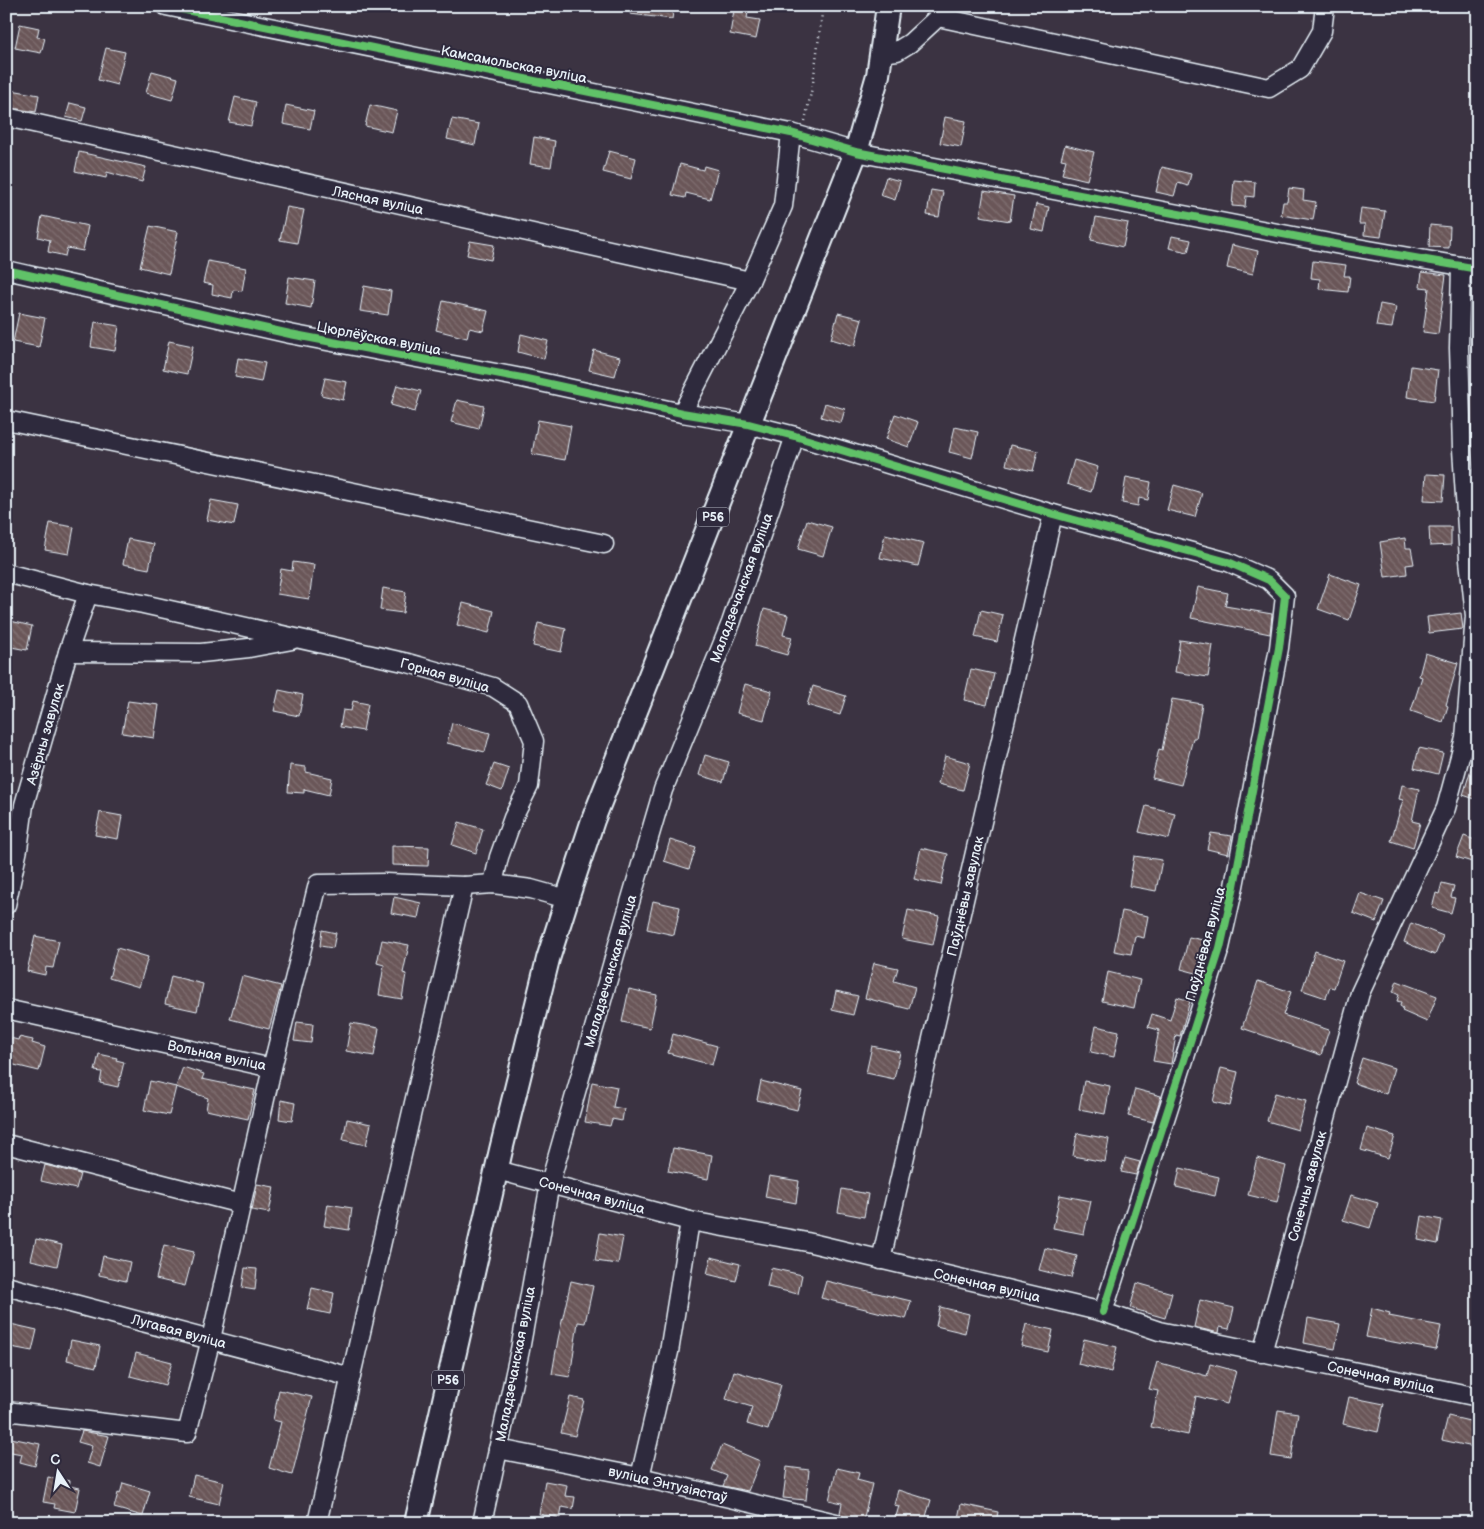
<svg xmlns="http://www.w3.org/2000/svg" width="1484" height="1529" font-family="'Balsamiq Sans',sans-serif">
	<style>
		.building { fill: url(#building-back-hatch); stroke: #e8f1f8 }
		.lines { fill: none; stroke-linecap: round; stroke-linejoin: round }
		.minor-casing { stroke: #e8f1f8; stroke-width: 21 }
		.major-casing { stroke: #e8f1f8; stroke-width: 26 }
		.path { stroke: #e8f1f8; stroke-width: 2.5; stroke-dasharray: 1 4; stroke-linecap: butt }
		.minor { stroke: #2f2a3d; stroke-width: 18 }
		.major { stroke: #2f2a3d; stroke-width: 22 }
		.cycleway-casing { stroke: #2f2a3d; stroke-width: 11 }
		.cycleway { stroke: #61c268; stroke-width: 8 }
		.labels { text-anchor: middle; stroke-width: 4; stroke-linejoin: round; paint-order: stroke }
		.shield { fill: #2f2a3d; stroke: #b0b5c0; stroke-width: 1 }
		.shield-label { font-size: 12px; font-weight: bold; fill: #e8f1f8 }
		.street-label { font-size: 14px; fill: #e8f1f8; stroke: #2f2a3d }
	</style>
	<defs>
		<pattern id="building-back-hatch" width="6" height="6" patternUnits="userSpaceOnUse" patternTransform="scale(1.25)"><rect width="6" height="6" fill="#6a5658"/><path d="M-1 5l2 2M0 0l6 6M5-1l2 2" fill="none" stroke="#7f6f71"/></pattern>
	</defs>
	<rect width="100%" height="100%" fill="#3b3342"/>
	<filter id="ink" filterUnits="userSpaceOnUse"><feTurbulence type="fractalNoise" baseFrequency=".02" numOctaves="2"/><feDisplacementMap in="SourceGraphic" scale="10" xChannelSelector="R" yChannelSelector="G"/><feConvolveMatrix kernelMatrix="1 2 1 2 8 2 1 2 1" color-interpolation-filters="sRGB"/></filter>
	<g filter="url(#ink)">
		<g class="building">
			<path d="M631 6H674L672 19 630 14Z"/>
			<path d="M734 10 748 12 747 18 760 20 756 39 730 34Z"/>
			<path d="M20 24 39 28 37 37 45 38 41 53 15 48Z"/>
			<path d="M106 48 125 52 117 85 98 80Z"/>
			<path d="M152 71 178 78 172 100 146 93Z"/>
			<path d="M6 89 39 95 36 112 6 107Z"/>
			<path d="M235 97 256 102 251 126 229 122Z"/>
			<path d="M70 103 86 107 82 121 66 117Z"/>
			<path d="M286 105 314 111 310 129 283 124Z"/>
			<path d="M370 105 397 111 392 132 365 126Z"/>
			<path d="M945 117 966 121 961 147 940 143Z"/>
			<path d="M452 119 479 124 475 145 447 139Z"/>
			<path d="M534 137 555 141 551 167 530 164Z"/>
			<path d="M1065 145 1094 152 1087 180 1062 174 1066 160 1061 159Z"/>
			<path d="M609 151 636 158 631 179 603 172Z"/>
			<path d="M79 152 146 167 142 182 107 172 106 178 75 171Z"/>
			<path d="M680 164 703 170 704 166 718 170 710 199 686 193 685 198 672 195Z"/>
			<path d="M1162 167 1191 174 1188 186 1178 183 1174 196 1156 192Z"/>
			<path d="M886 177 900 181 895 200 880 195Z"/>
			<path d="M1234 180 1255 182 1254 197 1246 196 1245 207 1232 206Z"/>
			<path d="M1289 188 1304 190 1303 200 1316 202 1313 220 1281 215 1283 202H1287Z"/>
			<path d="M931 190 943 192 939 217 927 215Z"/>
			<path d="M984 191 1014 196 1010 221 980 216Z"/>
			<path d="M1036 204 1049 207 1044 232 1031 229Z"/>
			<path d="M287 207 304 210 297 243 280 240Z"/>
			<path d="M1361 208 1385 211 1381 237 1364 235 1365 224H1359Z"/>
			<path d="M42 216 88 226 83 251 67 248 65 256 48 252 50 240 38 237Z"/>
			<path d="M1096 217 1128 223 1123 247 1091 240Z"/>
			<path d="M1430 225 1450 227 1449 248 1429 247Z"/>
			<path d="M150 226 178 232 169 274 140 267Z"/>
			<path d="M1172 236 1191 240 1188 252 1169 248Z"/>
			<path d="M470 241 494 245 491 260 467 255Z"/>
			<path d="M1232 245 1258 251 1253 274 1227 268Z"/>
			<path d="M208 261 246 268 242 291 233 290 232 298 212 294 213 285 203 283Z"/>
			<path d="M1313 261 1346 265 1344 276H1350L1348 292 1319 289 1320 279 1311 278Z"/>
			<path d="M1422 272 1446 275 1438 334 1423 332 1429 288 1420 287Z"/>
			<path d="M289 277 315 281 311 308 285 303Z"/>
			<path d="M364 286 391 291 388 315 360 311Z"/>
			<path d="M443 301 488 311 483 331 469 328 467 338 436 330Z"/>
			<path d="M1380 304 1396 307 1392 328 1376 326Z"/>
			<path d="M19 313 45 318 39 347 13 342Z"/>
			<path d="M838 313 862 319 855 346 831 339Z"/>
			<path d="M95 322 119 326 115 351 91 347Z"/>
			<path d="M521 334 548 341 544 359 518 352Z"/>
			<path d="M169 341 193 346 187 374 163 369Z"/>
			<path d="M594 350 620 357 615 376 589 370Z"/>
			<path d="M238 358 265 363 261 382 235 377Z"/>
			<path d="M1411 366 1438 370 1434 401 1407 397Z"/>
			<path d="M325 378 347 382 343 400 321 395Z"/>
			<path d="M397 385 421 391 415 412 391 405Z"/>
			<path d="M457 400 484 406 479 429 451 422Z"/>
			<path d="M825 403 845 409 841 423 821 417Z"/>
			<path d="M895 414 918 422 909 447 886 439Z"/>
			<path d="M538 420 571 426 565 460 532 454Z"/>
			<path d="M955 427 978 432 972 458 949 452Z"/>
			<path d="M1010 445 1038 451 1033 471 1006 465Z"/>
			<path d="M1074 460 1098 467 1091 492 1067 484Z"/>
			<path d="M1426 474 1445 475 1443 501 1424 500Z"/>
			<path d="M1126 477 1151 482 1148 500 1139 498 1138 506 1122 503Z"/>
			<path d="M1174 485 1202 493 1195 517 1167 510Z"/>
			<path d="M211 500 238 505 234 525 207 520Z"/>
			<path d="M807 520 832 527 823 556 798 549Z"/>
			<path d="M50 523 74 527 69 554 45 550Z"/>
			<path d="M1429 527H1451V545L1430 546Z"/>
			<path d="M885 534 924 543 918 566 880 558Z"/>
			<path d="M1405 538 1406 548H1411L1414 564 1406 565 1407 574 1385 577 1380 542Z"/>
			<path d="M128 539 154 544 149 569 123 564Z"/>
			<path d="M293 562 314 565 309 599 277 594 281 569 292 571Z"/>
			<path d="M1330 574 1361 585 1349 620 1318 609Z"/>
			<path d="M1198 587 1228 593 1225 606 1272 614 1270 634 1191 618Z"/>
			<path d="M383 588 406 592 403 613 380 610Z"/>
			<path d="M463 603 494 611 489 633 457 625Z"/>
			<path d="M764 609 788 615 783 635 792 637 787 655 755 646Z"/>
			<path d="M981 610 1003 615 997 642 975 637Z"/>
			<path d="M1461 613 1463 629 1429 633 1427 617Z"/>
			<path d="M6 620 32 626 27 650 6 646Z"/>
			<path d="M538 623 566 629 561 652 533 646Z"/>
			<path d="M1180 640 1213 645 1208 677 1175 672Z"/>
			<path d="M1425 653 1458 663 1446 705 1448 706 1443 722 1411 711 1422 677 1419 676Z"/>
			<path d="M971 669 994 674 987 705 964 700Z"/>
			<path d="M745 684 772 691 764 720 737 713Z"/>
			<path d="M813 686 846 696 840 715 807 705Z"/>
			<path d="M279 690 303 695 299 716 274 711Z"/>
			<path d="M1172 699 1202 704 1196 738H1193L1181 785 1152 778 1159 749 1162 750Z"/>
			<path d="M128 701 159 705 154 738 122 733Z"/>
			<path d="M353 701 368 704 363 731 340 727 343 710 351 711Z"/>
			<path d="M452 723 490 733 485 752 447 743Z"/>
			<path d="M1419 748 1443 753 1438 774 1414 768Z"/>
			<path d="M705 755 729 762 723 782 699 775Z"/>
			<path d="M945 756 970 763 963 790 938 784Z"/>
			<path d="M1475 756 1478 757V800L1463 795Z"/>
			<path d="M494 764 509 769 502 791 486 785Z"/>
			<path d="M290 765 306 767V772L332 778 329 795 304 789V793L288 792Z"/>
			<path d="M1402 785 1419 789 1412 821 1420 823 1413 848 1391 841 1403 800 1399 799Z"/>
			<path d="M1146 806 1175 813 1169 839 1139 832Z"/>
			<path d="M100 812 122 816 118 839 95 835Z"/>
			<path d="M459 822 483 829 476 853 452 845Z"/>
			<path d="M1211 833 1232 836 1228 854 1207 849Z"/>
			<path d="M1464 836 1478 841V855L1475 863 1456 857Z"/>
			<path d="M670 840 696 848 689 869 664 861Z"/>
			<path d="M392 846 429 847 428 866 392 865Z"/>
			<path d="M921 848 948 854 941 885 914 879Z"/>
			<path d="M1134 856 1162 860 1156 891 1129 886Z"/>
			<path d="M1442 883 1454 886 1451 897 1455 898 1451 913 1432 908 1436 893 1439 894Z"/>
			<path d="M1360 893 1384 901 1376 922 1353 913Z"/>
			<path d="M394 897 421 903 418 918 391 913Z"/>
			<path d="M653 901 680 907 674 935 647 929Z"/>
			<path d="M908 910 939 916 933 945 902 939Z"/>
			<path d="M1122 911 1148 916 1144 938 1135 936 1131 954 1114 951Z"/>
			<path d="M1411 923 1443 936 1435 955 1404 942Z"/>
			<path d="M322 930 336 933 333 948 320 946Z"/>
			<path d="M35 936 59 941 53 968 46 967 45 975 27 971Z"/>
			<path d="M1189 937 1207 941 1200 974 1181 969Z"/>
			<path d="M382 940 409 945 403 973 406 974 402 999 379 995 384 965 377 963Z"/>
			<path d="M117 948 148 957 139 987 109 978Z"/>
			<path d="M1315 951 1343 961 1334 988 1330 987 1326 998 1302 990Z"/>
			<path d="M874 963 898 968 894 981 915 987 909 1009 865 998Z"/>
			<path d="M1108 972 1140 980 1134 1008 1102 1001Z"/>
			<path d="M171 976 203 984 197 1011 165 1004Z"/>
			<path d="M242 976 281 986 269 1029 230 1019Z"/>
			<path d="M1258 981 1291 992 1283 1015 1329 1030 1321 1055 1242 1028Z"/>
			<path d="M1397 981 1437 996 1427 1022 1402 1011 1403 1008 1400 1006 1401 1002 1397 1001 1399 995 1393 992Z"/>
			<path d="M629 989 657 995 650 1028 622 1022Z"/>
			<path d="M836 991 858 996 853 1015 832 1010Z"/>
			<path d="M1177 997 1190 1001 1180 1036 1176 1035 1171 1064 1153 1061 1159 1030 1148 1027 1152 1014 1170 1020Z"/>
			<path d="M297 1022 313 1024 311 1043 294 1041Z"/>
			<path d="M351 1023 379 1028 374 1056 346 1051Z"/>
			<path d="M1096 1026 1119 1031 1114 1057 1091 1052Z"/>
			<path d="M673 1034 717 1046 712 1065 668 1053Z"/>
			<path d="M6 1037 18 1040 19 1037 33 1040 32 1043 45 1047 39 1071 6 1063Z"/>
			<path d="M872 1046 900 1052 894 1079 866 1073Z"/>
			<path d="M99 1054 117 1058 116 1060 124 1062 118 1087 100 1083 102 1072 95 1071Z"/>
			<path d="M1362 1058 1394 1068 1386 1094 1354 1083Z"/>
			<path d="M183 1067 204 1074 202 1079 255 1090 248 1119 206 1110 208 1098 176 1087Z"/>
			<path d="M1221 1068 1238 1072 1230 1106 1213 1102Z"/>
			<path d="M150 1081 176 1087 169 1115 144 1110Z"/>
			<path d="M761 1081 802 1091 797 1110 757 1100Z"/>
			<path d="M1084 1081 1110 1086 1105 1114 1079 1109Z"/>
			<path d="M592 1082 617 1087 613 1107 624 1109 622 1121 612 1119 610 1126 585 1122Z"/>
			<path d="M1135 1089 1161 1096 1153 1122 1128 1116Z"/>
			<path d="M1275 1093 1306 1101 1298 1130 1267 1121Z"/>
			<path d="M281 1100 295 1103 292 1121 279 1119Z"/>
			<path d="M347 1119 371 1124 366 1145 343 1140Z"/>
			<path d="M1367 1128 1395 1136 1388 1158 1361 1150Z"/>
			<path d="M1077 1133 1109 1139 1105 1162 1073 1156Z"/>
			<path d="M673 1148 712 1155 708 1179 668 1171Z"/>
			<path d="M1125 1158 1140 1162 1136 1175 1121 1172Z"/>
			<path d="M1257 1158 1286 1166 1277 1202 1248 1195Z"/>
			<path d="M45 1165 80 1174 76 1189 41 1181Z"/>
			<path d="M1180 1168 1219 1177 1215 1196 1176 1187Z"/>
			<path d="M769 1176 799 1181 796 1203 765 1197Z"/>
			<path d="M257 1184 274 1187 269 1213 252 1210Z"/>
			<path d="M842 1189 868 1194 864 1217 838 1212Z"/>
			<path d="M1060 1195 1091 1201 1084 1234 1053 1228Z"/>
			<path d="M1351 1195 1378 1203 1370 1228 1343 1220Z"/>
			<path d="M328 1204 352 1208 349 1230 324 1226Z"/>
			<path d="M1422 1216 1442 1220 1438 1244 1418 1240Z"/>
			<path d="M600 1233 623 1237 618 1264 595 1261Z"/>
			<path d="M36 1239 62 1245 57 1266 31 1260Z"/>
			<path d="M164 1245 194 1252 185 1286 156 1279Z"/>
			<path d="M1045 1248 1077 1256 1071 1278 1039 1270Z"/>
			<path d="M103 1256 130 1262 126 1281 99 1275Z"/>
			<path d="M711 1257 740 1264 736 1281 707 1274Z"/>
			<path d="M245 1268 257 1269 255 1290 242 1288Z"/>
			<path d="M771 1268 802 1275 798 1294 767 1287Z"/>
			<path d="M571 1281 593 1286 585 1323 578 1322 570 1377 552 1374 558 1339Z"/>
			<path d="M826 1281 911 1301 906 1319 821 1298Z"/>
			<path d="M1137 1283 1172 1293 1165 1318 1130 1308Z"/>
			<path d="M312 1288 334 1293 330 1314 307 1309Z"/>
			<path d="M1200 1300 1234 1308 1229 1329 1220 1327 1219 1333 1194 1327Z"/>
			<path d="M940 1307 969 1314 965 1333 936 1326Z"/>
			<path d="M1372 1308 1390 1313 1389 1316 1441 1326 1436 1350 1366 1337Z"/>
			<path d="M1308 1318 1340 1324 1335 1349 1304 1343Z"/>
			<path d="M6 1323 37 1330 32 1351 6 1346Z"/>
			<path d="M1026 1324 1053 1330 1048 1352 1021 1346Z"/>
			<path d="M1084 1339 1117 1347 1111 1372 1078 1364Z"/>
			<path d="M71 1340 100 1346 96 1367 67 1360Z"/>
			<path d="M136 1353 172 1362 165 1385 130 1376Z"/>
			<path d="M1157 1362 1207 1376 1210 1364 1236 1371 1227 1404 1196 1396 1188 1435 1151 1427 1158 1391 1149 1389Z"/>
			<path d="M734 1371 781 1385 768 1430 747 1424 752 1407 726 1399Z"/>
			<path d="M279 1390 312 1397 292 1475 269 1468 281 1422 273 1420Z"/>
			<path d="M570 1397 584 1400 575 1436 561 1433Z"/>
			<path d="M1349 1397 1384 1404 1378 1432 1343 1424Z"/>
			<path d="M1278 1410 1298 1413 1291 1459 1271 1456Z"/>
			<path d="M1448 1416 1478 1423 1473 1447 1442 1440Z"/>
			<path d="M82 1431 109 1436 100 1467 87 1463 92 1446 78 1442Z"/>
			<path d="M6 1437 40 1444 35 1466 20 1462 22 1454 6 1451Z"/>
			<path d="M722 1445 760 1461 748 1491 723 1486 727 1476 712 1470Z"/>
			<path d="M787 1467 809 1470 806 1500 783 1498Z"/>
			<path d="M837 1468 859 1473 857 1480 872 1484 863 1521 844 1517 840 1513 842 1503 829 1500Z"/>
			<path d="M194 1475 224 1482 219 1504 189 1497Z"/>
			<path d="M48 1477 70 1481 69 1486 80 1488 75 1512 54 1508 55 1504 43 1502Z"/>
			<path d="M545 1481 567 1485 565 1496 575 1497 573 1509 562 1507 560 1518 539 1514Z"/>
			<path d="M123 1483 150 1491 143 1516 114 1508 118 1493 120 1494Z"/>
			<path d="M898 1490 931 1500 924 1523H894L899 1506 894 1505Z"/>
			<path d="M961 1504 998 1512 996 1523H957Z"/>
		</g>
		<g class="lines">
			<defs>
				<g id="minor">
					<path d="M166 6 791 133 856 152 1340 245 1478 269"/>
					<path d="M938 17 1269 88 1300 69 1322 31 1325 6"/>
					<path d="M881 53 897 51 910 43 950 6"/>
					<path d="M6 117 750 281"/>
					<path d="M6 270 290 334 522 378 682 413 748 424 795 436 1053 514 1228 562 1269 580 1285 596 1279 648 1234 886 1220 948 1103 1312"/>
					<path d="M682 413 750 281 783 206 791 133"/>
					<path d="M6 420 604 544"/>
					<path d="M6 573 88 594 143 604 408 663 493 687 518 703 534 741 529 786 513 818 499 857 493 884"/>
					<path d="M68 652 201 653 249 648 292 640"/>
					<path d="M6 905 18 849 24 805 68 652 88 594"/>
					<path d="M6 1009 272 1068 318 884 385 883 464 886 493 884 531 889 567 899"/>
					<path d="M6 1144 241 1204"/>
					<path d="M497 1170 690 1221 807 1242 1103 1312 1159 1331 1478 1397"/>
					<path d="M881 1260 1053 514"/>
					<path d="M6 1286 351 1377"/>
					<path d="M1262 1353 1360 993 1446 808 1465 738 1475 616 1469 560 1462 449 1459 348 1461 267"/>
					<path d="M6 1411 187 1433 211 1339 272 1068"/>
					<path d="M498 1449 640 1477 836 1523"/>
					<path d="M640 1477 669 1352 690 1221"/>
					<path d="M317 1523 464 886"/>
					<path d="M482 1523 520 1350 550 1183 626 916 663 790 731 623 795 436"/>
				</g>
				<path id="major" d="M416 1523 501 1150 548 959 567 899 593 820 856 152 878 75 888 6"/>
			</defs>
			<use href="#minor" class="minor-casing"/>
			<use href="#major" class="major-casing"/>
			<path class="path" d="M805 121 813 83 823 6"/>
			<use href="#minor" class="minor"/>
			<use href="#major" class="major"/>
			<defs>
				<g id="cycleway">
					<path d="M166 6 791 133 856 152 1340 245 1478 269"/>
					<path d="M6 270 290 334 522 378 682 413 748 424 795 436 1053 514 1228 562 1269 580 1285 596 1279 648 1234 886 1220 948 1103 1312"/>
				</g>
			</defs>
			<use href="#cycleway" class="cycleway-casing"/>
			<use href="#cycleway" class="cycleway"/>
		</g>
	</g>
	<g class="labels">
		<g class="shield">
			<rect x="697" y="507.5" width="32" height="19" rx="4"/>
			<rect x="432" y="1370.5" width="32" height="19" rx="4"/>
		</g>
		<g class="shield-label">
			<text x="713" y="521">Р56</text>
			<text x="448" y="1384">Р56</text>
		</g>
		<g class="street-label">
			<text transform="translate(514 64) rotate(11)" y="5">Камсамольская вуліца</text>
			<text transform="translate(378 200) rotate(12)" y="5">Лясная вуліца</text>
			<text transform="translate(379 338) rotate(11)" y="5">Цюрлёўская вуліца</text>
			<text transform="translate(741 588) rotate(-70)" y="5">Маладзечанская вуліца</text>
			<text transform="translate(445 675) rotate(16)" y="5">Горная вуліца</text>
			<text transform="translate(45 734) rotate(-74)" y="5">Азёрны завулак</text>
			<text transform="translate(965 896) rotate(-77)" y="5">Паўднёвы завулак</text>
			<text transform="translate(1205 944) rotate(-75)" y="5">Паўднёвая вуліца</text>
			<text transform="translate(610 971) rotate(-74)" y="5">Маладзечанская вуліца</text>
			<text transform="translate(217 1055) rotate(12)" y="5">Вольная вуліца</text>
			<text transform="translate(1307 1186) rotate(-75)" y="5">Сонечны завулак</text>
			<text transform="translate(592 1195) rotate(15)" y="5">Сонечная вуліца</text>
			<text transform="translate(987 1285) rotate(13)" y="5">Сонечная вуліца</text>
			<text transform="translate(179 1331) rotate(15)" y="5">Лугавая вуліца</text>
			<text transform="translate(515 1364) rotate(-79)" y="5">Маладзечанская вуліца</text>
			<text transform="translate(1381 1377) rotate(12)" y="5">Сонечная вуліца</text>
			<text transform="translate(668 1484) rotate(13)" y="5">вуліца Энтузіястаў</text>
		</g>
	</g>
	<rect width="1484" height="1529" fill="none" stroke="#2f2a3d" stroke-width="25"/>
	<rect x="12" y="12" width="1459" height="1504" fill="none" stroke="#e8f1f8" stroke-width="2" filter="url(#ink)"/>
	<g transform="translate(58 1472) rotate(348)" stroke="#2f2a3d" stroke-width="4" paint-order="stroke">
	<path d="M0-4L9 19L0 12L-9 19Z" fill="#e8f1f8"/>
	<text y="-8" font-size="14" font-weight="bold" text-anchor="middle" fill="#e8f1f8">С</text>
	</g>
</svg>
